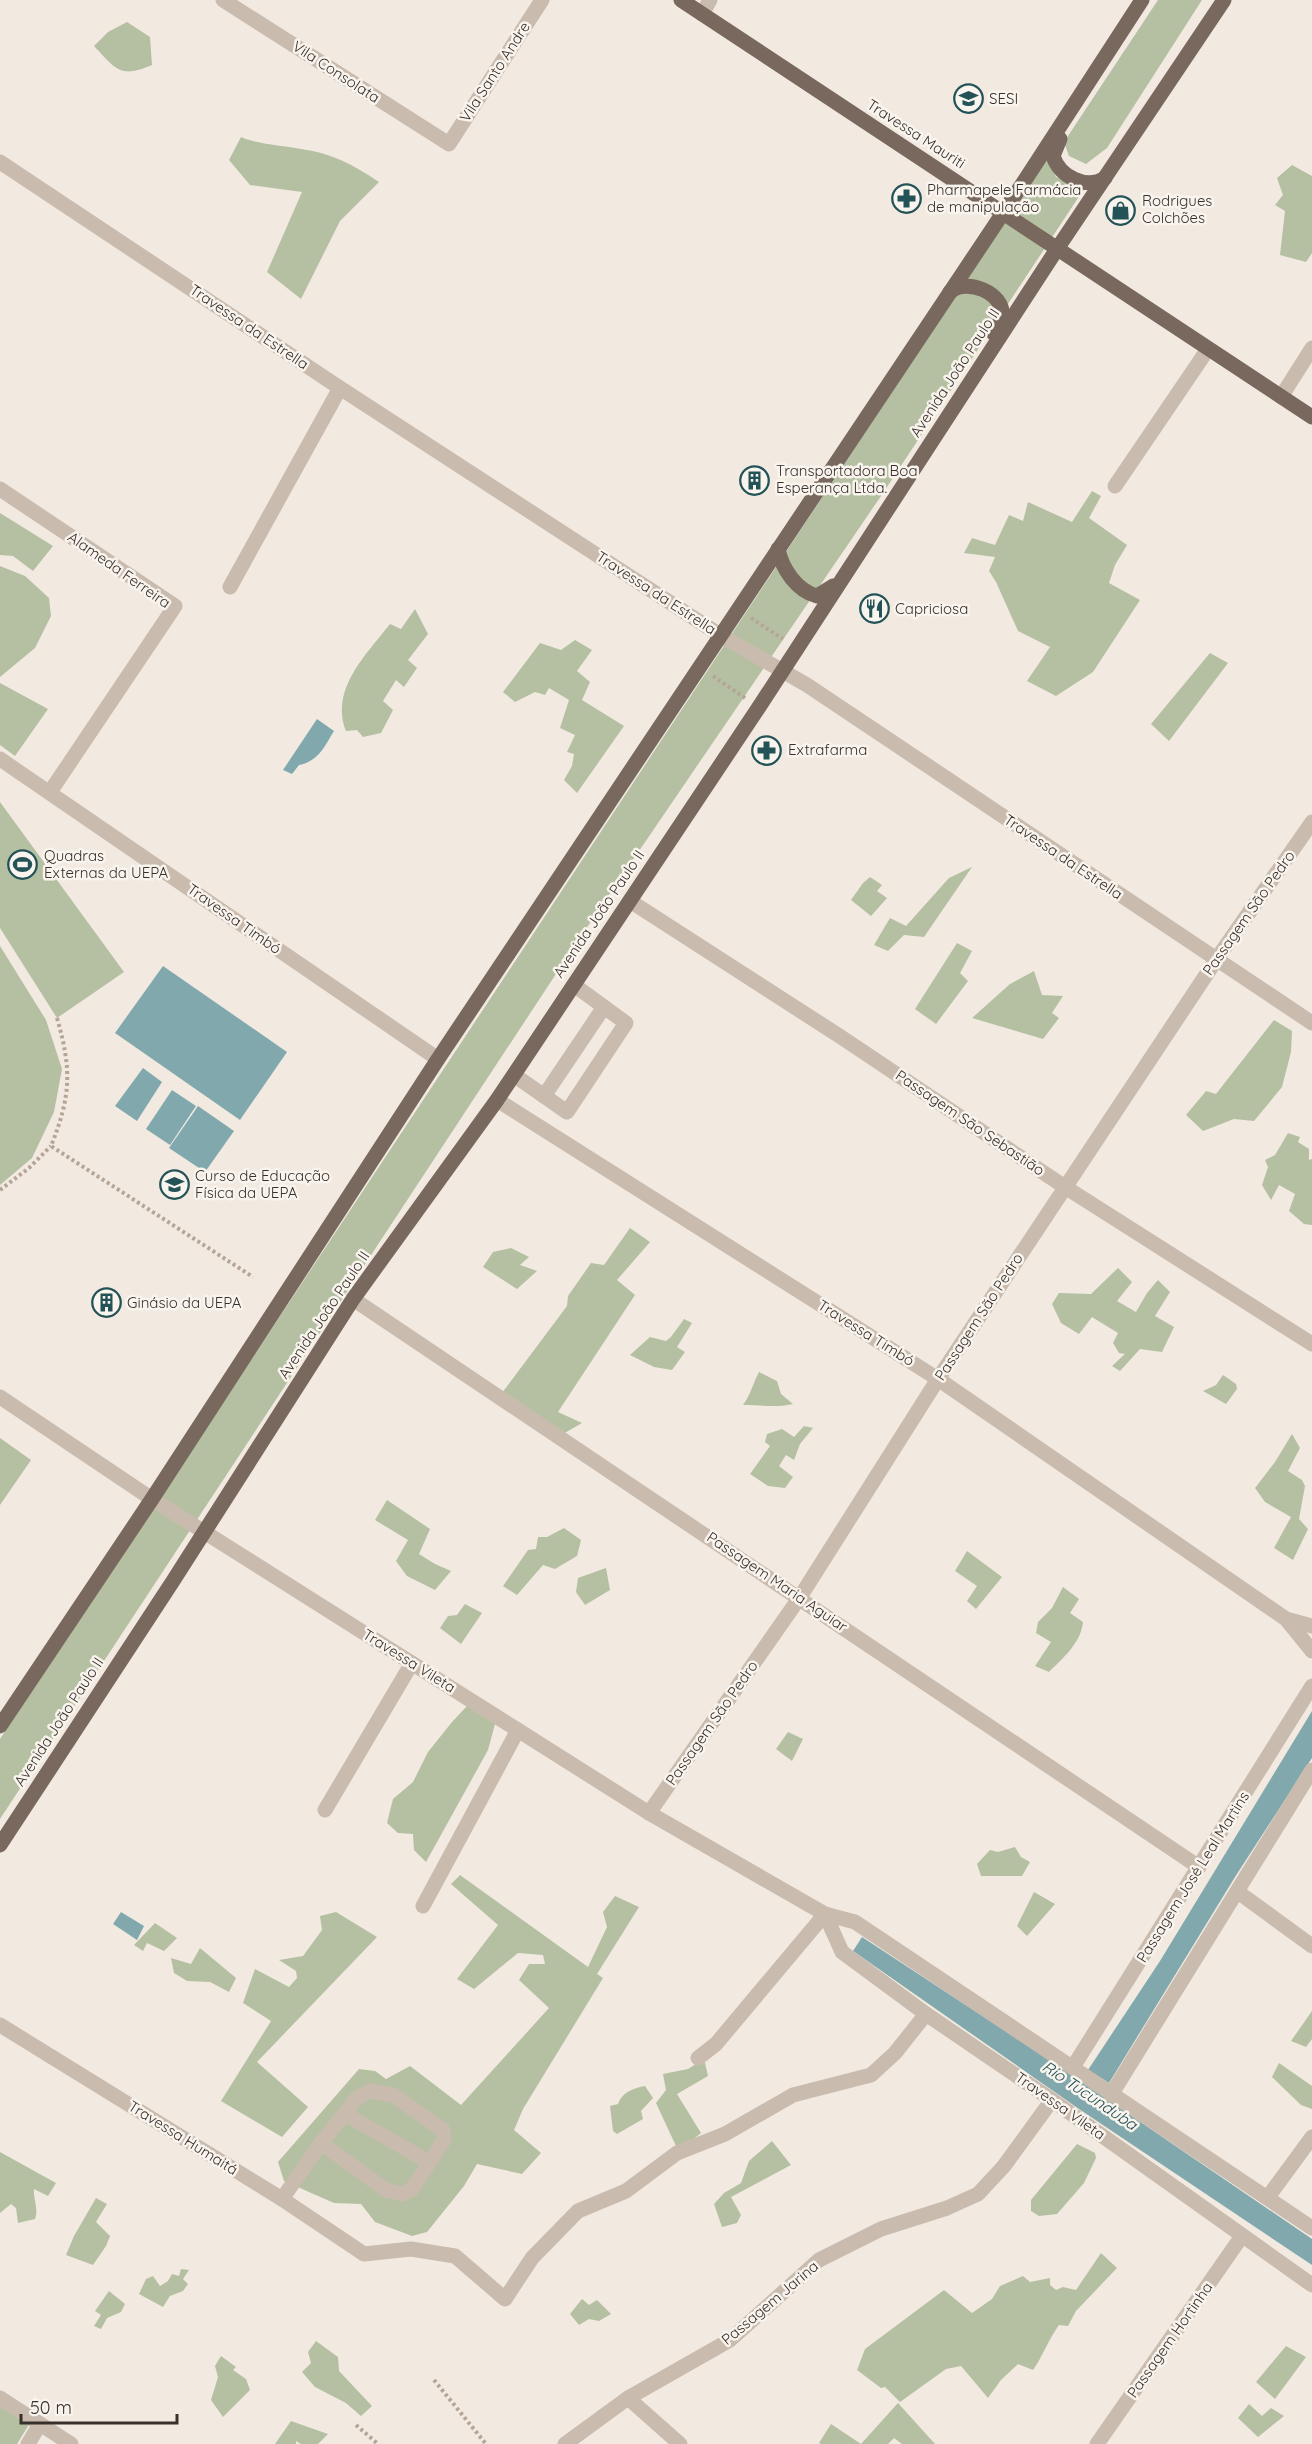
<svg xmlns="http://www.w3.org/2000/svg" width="1312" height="2444" font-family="Quicksand,sans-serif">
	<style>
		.green { fill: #b4c0a1 }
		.water { fill: #81a9ad }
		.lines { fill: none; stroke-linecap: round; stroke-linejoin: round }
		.path { stroke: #b5a597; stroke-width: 4; stroke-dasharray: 3 3; stroke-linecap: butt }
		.minor { stroke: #c9bbad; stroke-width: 15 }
		.major { stroke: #79685d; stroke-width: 15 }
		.labels { text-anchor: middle; stroke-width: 5; stroke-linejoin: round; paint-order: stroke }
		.street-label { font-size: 15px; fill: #38302b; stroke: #f9f4ed }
		.poi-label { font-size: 15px; fill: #38302b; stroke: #f9f4ed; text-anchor: start }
		.water-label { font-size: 16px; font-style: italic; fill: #235257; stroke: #f9f4ed }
	</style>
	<rect width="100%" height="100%" fill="#f2eae1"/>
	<g class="green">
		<path d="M1158 0H1202L1107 148 1086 164 1069 156 1064 142Z"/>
		<path d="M127 22 150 37 152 65C120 79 116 69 94 46L108 32Z"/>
		<path d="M241 137C260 145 281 145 301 149 334 154 352 164 379 182L340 221 301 299 267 272 302 192 250 185 229 160Z"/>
		<path d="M1047 158 1056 177 1084 189 881 496 579 939 0 1819V1739Z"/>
		<path d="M1292 165 1312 176V253L1306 262 1280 255 1285 211 1275 205 1283 195 1277 178Z"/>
		<path d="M1092 491 1101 496 1089 518 1127 545 1115 565 1109 583 1140 600 1093 672 1056 696 1027 681 1050 647 1018 631 996 582 989 571 995 557 964 553 972 538 995 545 1009 515 1023 521 1028 502 1072 522Z"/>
		<path d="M0 513 53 546 33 571 13 556 0 555Z"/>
		<path d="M0 566 25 576 49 598 51 616 35 648 0 677Z"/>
		<path d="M415 609 428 634 408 660 417 668 404 687 396 680 383 701 393 710 381 733 363 737 357 730 346 731C330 689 366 655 390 624L401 629Z"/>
		<path d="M575 640 592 650 577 671 590 682 582 700 624 726 577 793 564 780 572 766 574 754 567 752 575 735 560 728 569 700 549 688 545 695 535 692 515 702 503 692 540 643 561 650Z"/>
		<path d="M1210 653 1228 663 1169 741 1151 724Z"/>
		<path d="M0 683 48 709 15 756 0 745Z"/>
		<path d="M0 802 124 972 57 1018 0 928Z"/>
		<path d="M972 867 924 937 904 935 888 951 874 945 890 918 906 926 949 878Z"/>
		<path d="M870 877 882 885 877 891 887 898 871 916 851 900 863 883Z"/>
		<path d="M957 943 972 951 960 973 968 981 936 1024 915 1009Z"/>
		<path d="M0 946 46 1020 62 1069 54 1112 32 1158 0 1185Z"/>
		<path d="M1034 971 1042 995 1063 996 1052 1013 1059 1018 1043 1039 972 1018 1010 984Z"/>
		<path d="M1274 1020 1292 1031 1291 1052 1282 1087 1254 1121 1234 1119 1203 1131 1186 1115 1206 1091 1216 1094Z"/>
		<path d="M1288 1133 1300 1137 1298 1142 1309 1149V1160L1312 1159V1225L1304 1224 1289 1211 1295 1194 1279 1185 1271 1200 1262 1185 1268 1167 1265 1160 1275 1155Z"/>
		<path d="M630 1228 650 1242 617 1280 635 1295 558 1412 582 1423 563 1434 502 1393 567 1306 568 1296 591 1263 604 1265Z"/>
		<path d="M511 1248 529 1257 520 1265 537 1271 517 1289 483 1267 493 1252Z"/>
		<path d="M1118 1268 1132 1282 1117 1301 1136 1312 1147 1293 1158 1280 1170 1292 1155 1316 1174 1327 1162 1352 1140 1349 1120 1371 1112 1366 1125 1354 1119 1353 1113 1343 1118 1333 1092 1317 1079 1334 1061 1323 1052 1304 1059 1293 1091 1294Z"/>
		<path d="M684 1319 692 1323 677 1347 685 1352 672 1370 654 1367 630 1355 650 1337 666 1341 671 1337Z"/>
		<path d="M759 1372 777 1381 781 1394 793 1404C775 1408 762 1405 743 1405 751 1394 753 1383 759 1372Z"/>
		<path d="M1223 1375 1236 1384 1237 1389 1226 1404 1203 1391 1216 1385Z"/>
		<path d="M804 1426 813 1428 800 1444 794 1460 786 1455 779 1466 793 1477 785 1488 768 1486 750 1474 770 1446 765 1442 767 1434 782 1429 794 1437Z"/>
		<path d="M1292 1434 1300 1448 1288 1471 1302 1480 1305 1486 1299 1519 1308 1529 1293 1560 1274 1548 1291 1517 1265 1502 1255 1488 1275 1462Z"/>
		<path d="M0 1438 31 1460 0 1505Z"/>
		<path d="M387 1500 430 1529 419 1554 435 1564 451 1571 435 1590 407 1576 396 1561 408 1540 375 1520Z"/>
		<path d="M564 1528 581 1540 577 1556 555 1569 543 1565 517 1595 503 1586 528 1550 536 1549 538 1537H547Z"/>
		<path d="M967 1551 1002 1577 976 1609 967 1601 977 1586 955 1571Z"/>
		<path d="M606 1568 610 1590 585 1605 576 1592 578 1578Z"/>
		<path d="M1063 1587 1079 1599 1070 1613 1083 1622C1081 1643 1063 1658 1049 1672L1035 1666 1051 1642 1036 1633 1038 1622 1052 1608Z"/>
		<path d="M465 1604 482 1613 461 1644 440 1628 448 1616 457 1615Z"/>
		<path d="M468 1705 495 1724 488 1750 426 1862 414 1850 413 1834 398 1833 387 1823 393 1799 413 1782 428 1752 452 1722Z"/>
		<path d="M788 1732 803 1739 792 1761 776 1749Z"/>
		<path d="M1015 1847 1021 1857 1030 1862 1022 1876H981L977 1864 990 1850 998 1852Z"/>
		<path d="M460 1875 588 1967 607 1927 603 1912 615 1896 639 1907 597 1974 603 1978 523 2109 514 2130 541 2153 522 2174 477 2164 464 2186 427 2232 412 2236 375 2222 361 2204 334 2203 284 2181 278 2162 359 2069 375 2071 386 2079 410 2066 461 2105 549 2008 519 1980 529 1964H545L543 1955 518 1953 474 1989 457 1979 498 1925 451 1884Z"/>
		<path d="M1034 1892 1055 1904 1027 1936 1017 1926Z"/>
		<path d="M336 1912 377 1937 257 2062 308 2107 282 2137 221 2101 271 2021 243 2003 255 1969 289 1987 297 1978 296 1971 279 1960 303 1956 322 1930 320 1916Z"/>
		<path d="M155 1923 177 1938 164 1951 147 1943 143 1951 134 1945Z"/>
		<path d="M200 1948 236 1978 229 1992 210 1982 187 1981 174 1973 171 1958 191 1964Z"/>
		<path d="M1312 2011V2039L1306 2047 1291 2041Z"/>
		<path d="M704 2059 708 2076 677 2094 701 2133 685 2146H676L656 2103 666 2090 663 2074 688 2069Z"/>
		<path d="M1279 2063 1312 2086V2109L1301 2105 1272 2077Z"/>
		<path d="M645 2086 653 2098 641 2111 643 2119 617 2134 613 2131 610 2106 618 2104C622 2092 634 2088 645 2086Z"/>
		<path d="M772 2141 791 2165 731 2197 741 2215 737 2223 722 2227 714 2204 724 2193 741 2183 749 2161Z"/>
		<path d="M1077 2144 1095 2153 1096 2158 1084 2183 1057 2214 1039 2216 1031 2211V2200Z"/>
		<path d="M0 2152 56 2183 48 2196 34 2189C33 2198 39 2210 35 2219L18 2223 16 2208 11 2204 0 2213Z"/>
		<path d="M96 2198 107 2204 96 2222 110 2236 106 2246 93 2265 66 2255 74 2236Z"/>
		<path d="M1101 2253 1117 2268 1076 2311 1068 2326 1059 2325C1048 2340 1043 2356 1033 2370L1018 2364 1001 2380 988 2398 961 2366 946 2369 900 2402 885 2387 881 2388 857 2370 865 2349 944 2290 972 2313 992 2299 1000 2286 1023 2276 1030 2282 1050 2278V2285L1056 2290 1063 2287 1076 2290Z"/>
		<path d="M181 2269 189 2270 183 2279 188 2284 183 2291 170 2296 163 2307 139 2294 146 2279 153 2276 160 2286 168 2281 172 2274 179 2276Z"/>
		<path d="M109 2291 125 2304 121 2312 107 2318 101 2329 94 2326 101 2315 95 2311Z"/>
		<path d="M582 2299 589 2305 597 2300 611 2314 599 2321 589 2319 579 2325 570 2314Z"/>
		<path d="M316 2341 338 2357 339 2371 372 2406 361 2416 346 2403 315 2387 302 2372 311 2363 308 2352Z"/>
		<path d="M1286 2346 1306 2357 1275 2399 1256 2382Z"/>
		<path d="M221 2356 236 2367 233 2370 246 2379 250 2390 223 2417 211 2400 218 2377 215 2366Z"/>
		<path d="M0 2402 30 2423 17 2444H0Z"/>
		<path d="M898 2403 935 2444H902L894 2438 888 2444H821L819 2443 831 2424 861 2444Z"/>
		<path d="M1249 2404 1262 2416 1271 2408 1284 2416 1258 2437 1238 2418Z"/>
		<path d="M291 2421 328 2434 318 2444H301L296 2441V2444H275Z"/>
	</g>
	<g class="water">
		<path d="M317 719 334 731C324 747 319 761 299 765L292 774 283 770Z"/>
		<path d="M163 966 287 1052 240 1120 115 1033Z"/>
		<path d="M143 1068 162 1082 137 1121 115 1106Z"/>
		<path d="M172 1090 196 1106 170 1145 146 1129Z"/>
		<path d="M198 1106 234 1131 205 1172 169 1148Z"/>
		<path d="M1312 1711V1758L1235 1877 1109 2083 1088 2070 1160 1961Z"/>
		<path d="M121 1912 144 1926 137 1940 113 1924Z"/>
		<path d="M862 1937 1048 2059 1312 2239V2265L1079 2109 853 1951Z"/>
	</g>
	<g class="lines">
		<g class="path">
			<path d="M751 618 783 639"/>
			<path d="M713 676 745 698"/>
			<path d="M57 1018C72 1070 71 1096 51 1146L253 1277"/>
			<path d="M0 1190 29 1168 51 1146"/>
			<path d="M434 2380 486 2444"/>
			<path d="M356 2425 378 2444"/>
		</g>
		<g class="minor">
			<path d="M223 0 449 144 542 0"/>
			<path d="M702 14 710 0"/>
			<path d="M0 162 340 388 720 635 807 685 1312 1023"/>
			<path d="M1281 397 1312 348"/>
			<path d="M1115 486 1208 349"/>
			<path d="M0 489 175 606 50 792"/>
			<path d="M230 587 340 388"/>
			<path d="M0 759 438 1059"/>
			<path d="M630 901 841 1037 1065 1187 1312 1344"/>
			<path d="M514 1075 567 1112 626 1023 574 985"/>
			<path d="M544 1096 604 1007"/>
			<path d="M497 1100 938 1379 1286 1619 1312 1651"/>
			<path d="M353 1299 1199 1867"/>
			<path d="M0 1397 152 1499 649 1813 825 1914 855 1922 1312 2228"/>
			<path d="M1286 1619 1312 1626"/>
			<path d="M325 1810 412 1663"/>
			<path d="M649 1813 800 1597 938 1379 1216 960 1312 822"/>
			<path d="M1238 1892 1312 1946"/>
			<path d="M423 1906 518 1730"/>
			<path d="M825 1914 842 1952 926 2014 1052 2100 1312 2285"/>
			<path d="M0 2025 282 2199 364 2254 411 2249 455 2256 505 2299 532 2258 578 2211 626 2191 677 2153 725 2134 793 2095 871 2075 895 2053 926 2014"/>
			<path d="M698 2058 716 2044 825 1914"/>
			<path d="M1073 2067 1312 1686"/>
			<path d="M1111 2095 1312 1770"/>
			<path d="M345 2114 429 2162"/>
			<path d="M1268 2197 1312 2137"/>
			<path d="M282 2199 321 2143 357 2098 370 2091 393 2095 443 2130 444 2140 412 2189 402 2194 386 2190 321 2143"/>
			<path d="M0 2398 71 2444"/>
			<path d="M628 2398 680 2444"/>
			<path d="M28 2444 40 2424"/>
			<path d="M565 2444 628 2398 730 2340 819 2260 881 2229 947 2208 978 2194 1004 2166 1052 2100"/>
			<path d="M1097 2444 1242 2236"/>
		</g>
		<g class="major">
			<path d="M681 0 1312 417"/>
			<path d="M1060 139 1053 156C1060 177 1086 190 1105 178"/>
			<path d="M950 292C966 277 1005 293 1002 316 1001 322 996 328 993 333"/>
			<path d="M778 549C782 569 797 591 817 596L833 586"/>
			<path d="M0 1726 152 1499 438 1059 1027 177 1142 0"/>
			<path d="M0 1845 173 1581 353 1299 497 1100 759 707 1057 249 1224 0"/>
		</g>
	</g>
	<defs>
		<symbol id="university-ring" viewBox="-11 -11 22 22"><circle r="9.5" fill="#f9f4ed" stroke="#235257" stroke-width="1.5"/><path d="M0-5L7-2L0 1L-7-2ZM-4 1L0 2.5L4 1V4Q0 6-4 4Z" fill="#235257"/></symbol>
		<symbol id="pharmacy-ring" viewBox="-11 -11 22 22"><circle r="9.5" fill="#f9f4ed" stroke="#235257" stroke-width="1.5"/><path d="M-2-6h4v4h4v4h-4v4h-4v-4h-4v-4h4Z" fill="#235257"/></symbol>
		<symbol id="shop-ring" viewBox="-11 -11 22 22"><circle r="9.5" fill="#f9f4ed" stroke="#235257" stroke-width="1.5"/><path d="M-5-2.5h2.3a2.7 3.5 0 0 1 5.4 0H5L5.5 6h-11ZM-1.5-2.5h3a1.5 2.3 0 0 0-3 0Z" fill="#235257"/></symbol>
		<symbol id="building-ring" viewBox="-11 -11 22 22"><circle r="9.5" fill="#f9f4ed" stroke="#235257" stroke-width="1.5"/><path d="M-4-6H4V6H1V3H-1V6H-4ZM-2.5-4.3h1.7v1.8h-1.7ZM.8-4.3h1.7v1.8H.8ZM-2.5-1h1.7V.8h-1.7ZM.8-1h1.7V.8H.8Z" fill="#235257"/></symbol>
		<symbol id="restaurant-ring" viewBox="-11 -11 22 22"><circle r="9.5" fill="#f9f4ed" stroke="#235257" stroke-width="1.5"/><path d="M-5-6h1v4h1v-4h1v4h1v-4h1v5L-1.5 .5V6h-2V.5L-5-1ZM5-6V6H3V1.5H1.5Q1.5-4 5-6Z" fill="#235257"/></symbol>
		<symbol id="stadium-ring" viewBox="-11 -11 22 22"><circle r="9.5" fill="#f9f4ed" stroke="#235257" stroke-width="1.5"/><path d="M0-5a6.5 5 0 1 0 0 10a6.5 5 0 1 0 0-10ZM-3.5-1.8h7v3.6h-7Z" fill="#235257"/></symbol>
	</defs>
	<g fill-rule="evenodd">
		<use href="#university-ring" x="952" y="82" width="33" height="33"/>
		<use href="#pharmacy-ring" x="890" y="182" width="33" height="33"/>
		<use href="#shop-ring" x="1104" y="194" width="33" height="33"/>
		<use href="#building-ring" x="738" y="464" width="33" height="33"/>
		<use href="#restaurant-ring" x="858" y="592" width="33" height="33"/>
		<use href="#pharmacy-ring" x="750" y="734" width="33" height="33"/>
		<use href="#stadium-ring" x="6" y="848" width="33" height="33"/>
		<use href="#university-ring" x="158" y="1168" width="33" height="33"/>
		<use href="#building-ring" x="90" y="1286" width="33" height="33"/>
	</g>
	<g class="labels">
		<g class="street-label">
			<text transform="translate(336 72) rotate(33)" y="5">Vila Consolata</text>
			<text transform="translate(495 72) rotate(-57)" y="5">Vila Santo Andre</text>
			<text transform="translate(916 134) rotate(33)" y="5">Travessa Mauriti</text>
			<text transform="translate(249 327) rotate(34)" y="5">Travessa da Estrella</text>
			<text transform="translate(955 373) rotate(-57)" y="5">Avenida João Paulo II</text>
			<text transform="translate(119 570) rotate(35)" y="5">Alameda Ferreira</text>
			<text transform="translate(656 593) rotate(33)" y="5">Travessa da Estrella</text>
			<text transform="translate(1063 857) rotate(34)" y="5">Travessa da Estrella</text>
			<text transform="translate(1249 913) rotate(-55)" y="5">Passagem São Pedro</text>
			<text transform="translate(599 914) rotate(-56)" y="5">Avenida João Paulo II</text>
			<text transform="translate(234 919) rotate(35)" y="5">Travessa Timbó</text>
			<text transform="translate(970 1123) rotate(34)" y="5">Passagem São Sebastião</text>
			<text transform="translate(324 1315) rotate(-56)" y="5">Avenida João Paulo II</text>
			<text transform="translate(979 1317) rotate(-57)" y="5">Passagem São Pedro</text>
			<text transform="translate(866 1333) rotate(32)" y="5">Travessa Timbó</text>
			<text transform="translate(777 1582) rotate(34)" y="5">Passagem Maria Aguiar</text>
			<text transform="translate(409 1661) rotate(32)" y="5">Travessa Vileta</text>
			<text transform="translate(59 1722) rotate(-57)" y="5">Avenida João Paulo II</text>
			<text transform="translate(712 1723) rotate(-55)" y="5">Passagem São Pedro</text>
			<text transform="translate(1193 1877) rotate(-58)" y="5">Passagem José Leal Martins</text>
			<text transform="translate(1060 2106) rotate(35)" y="5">Travessa Vileta</text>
			<text transform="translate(183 2138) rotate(32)" y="5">Travessa Humaitá</text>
			<text transform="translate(770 2303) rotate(-40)" y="5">Passagem Jarina</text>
			<text transform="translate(1170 2340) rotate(-55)" y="5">Passagem Hortinha</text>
		</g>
		<g class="poi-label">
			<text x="989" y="104">SESI</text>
			<text x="927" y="195">Pharmapele Farmácia<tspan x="927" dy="17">de manipulação</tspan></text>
			<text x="1142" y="206">Rodrigues<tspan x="1142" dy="17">Colchões</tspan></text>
			<text x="776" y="476">Transportadora Boa<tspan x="776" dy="17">Esperança Ltda.</tspan></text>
			<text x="895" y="614">Capriciosa</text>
			<text x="788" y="755">Extrafarma</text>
			<text x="44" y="861">Quadras<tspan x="44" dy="17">Externas da UEPA</tspan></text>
			<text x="195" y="1181">Curso de Educação<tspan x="195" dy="17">Física da UEPA</tspan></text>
			<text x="127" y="1308">Ginásio da UEPA</text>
		</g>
		<g class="water-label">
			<text transform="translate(1090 2095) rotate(34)" y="6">Rio Tucunduba</text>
		</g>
	</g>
	<path d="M21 2414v9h156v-9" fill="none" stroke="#38302b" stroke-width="3"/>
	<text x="30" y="2414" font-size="18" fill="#38302b" stroke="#f9f4ed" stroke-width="4.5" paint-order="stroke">50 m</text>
</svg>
